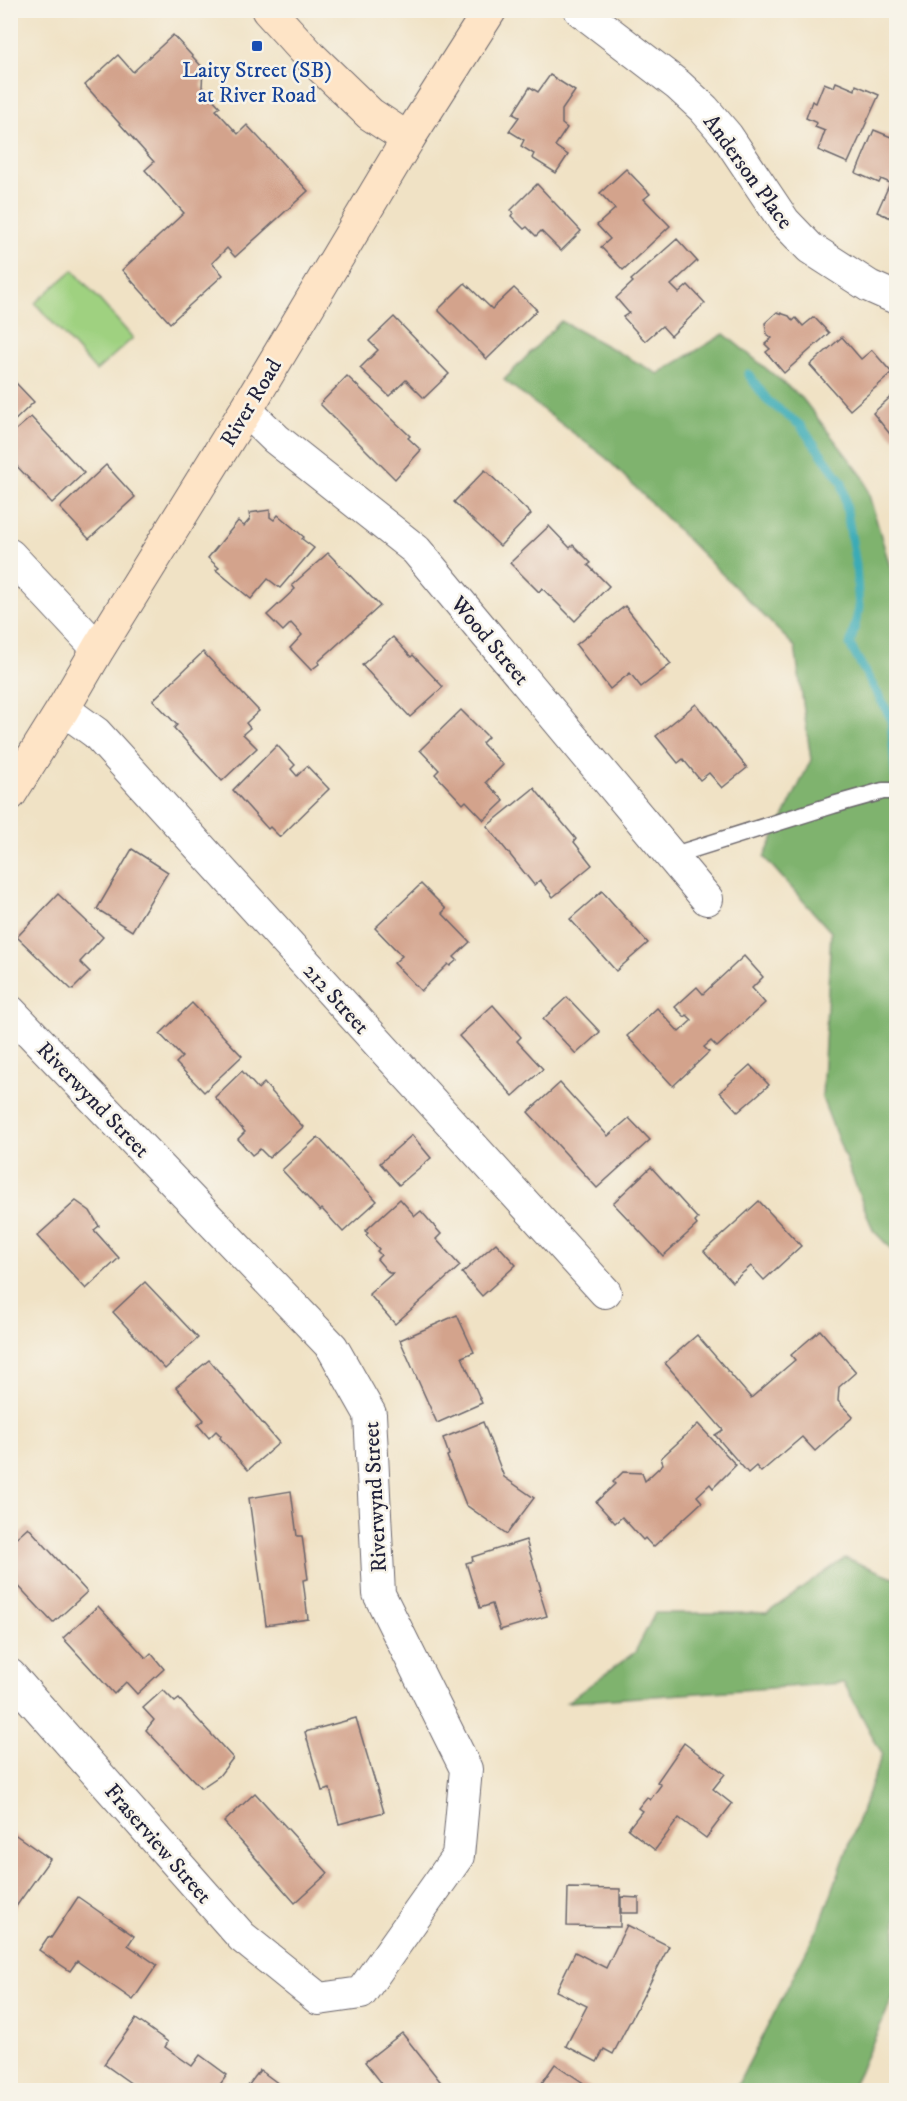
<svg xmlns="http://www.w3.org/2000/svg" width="907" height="2101" font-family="'IM FELL DW Pica',serif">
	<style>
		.green { fill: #9fd180; stroke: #607a5e; stroke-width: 1.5 }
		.forest { fill: #7fb36e; stroke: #506a54; stroke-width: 1.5 }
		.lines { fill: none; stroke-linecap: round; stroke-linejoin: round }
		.stream { stroke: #3aabb6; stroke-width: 9 }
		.building { fill: #d3a38c }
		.lane-casing { stroke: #6a656b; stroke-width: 19 }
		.street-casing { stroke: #6a656b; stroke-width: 34 }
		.secondary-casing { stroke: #6a656b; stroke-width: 35 }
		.lane { stroke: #fff; stroke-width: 16 }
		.street { stroke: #fff; stroke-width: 32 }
		.secondary { stroke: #fee4c6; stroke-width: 33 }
		.transit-dot { fill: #1a4fb4; stroke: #f7f3e8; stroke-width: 2 }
		.labels { text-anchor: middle; stroke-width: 5; stroke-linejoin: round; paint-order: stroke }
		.transit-label { font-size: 22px; fill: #164399; stroke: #f7f3e8 }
		.street-label { font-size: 22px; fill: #22223b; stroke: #f7f3e8 }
	</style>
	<rect width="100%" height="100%" fill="#f7f3e8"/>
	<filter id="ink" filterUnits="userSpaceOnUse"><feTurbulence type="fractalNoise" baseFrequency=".0167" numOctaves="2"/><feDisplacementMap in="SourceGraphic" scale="12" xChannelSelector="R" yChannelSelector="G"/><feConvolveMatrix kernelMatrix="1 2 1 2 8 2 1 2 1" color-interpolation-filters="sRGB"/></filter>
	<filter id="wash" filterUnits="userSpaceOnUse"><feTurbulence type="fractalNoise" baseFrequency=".008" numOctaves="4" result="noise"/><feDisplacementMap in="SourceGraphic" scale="24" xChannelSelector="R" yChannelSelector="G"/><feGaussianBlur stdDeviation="1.35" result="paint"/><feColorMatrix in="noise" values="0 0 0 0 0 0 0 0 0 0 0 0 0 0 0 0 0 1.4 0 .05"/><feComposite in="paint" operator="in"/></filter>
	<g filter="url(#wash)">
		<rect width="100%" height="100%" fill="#f0e2c5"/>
		<path class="green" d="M73 270 133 338 96 371 35 303Z"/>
		<g class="forest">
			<path d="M561 321 658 374 724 334 802 398 864 478 896 587V1254L873 1230 822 1098 831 932 764 857 811 760 795 647 606 458 504 380Z"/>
			<path d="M845 1558 896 1578V1991L851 2090H735L821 1922 882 1754 844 1683 567 1702 635 1652 655 1613H767Z"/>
		</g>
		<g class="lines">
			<path class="stream" d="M748 374 768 401 800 425 842 482 856 565 859 609 850 645 891 718 896 777"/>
		</g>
		<g id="blocks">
			<g class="building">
				<path d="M173 35 203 68 202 87 220 107 216 110 238 134 247 125 308 191 235 257 227 248 212 263 223 275 170 323 122 270 184 213 145 170 154 162 85 85 118 55 133 72Z"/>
				<path d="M550 75 575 91 562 110V124L567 128 555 146 568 155 556 173 532 158 534 154 521 146 524 140 509 131 519 117 513 114 530 87 538 92Z"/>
				<path d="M836 82 855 90 856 85 879 95 848 163 818 150 825 131 815 127 817 123 806 118 812 101 816 103 824 83 834 87Z"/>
				<path d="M874 130 896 139V220L877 212 890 183 881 179 879 183 856 173Z"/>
				<path d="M626 169 650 194 644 199 670 226 623 270 601 247 610 239 597 225 615 209 600 193Z"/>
				<path d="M537 184 581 231 561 251 541 231 536 236 527 227 524 229 511 216 513 213 511 210Z"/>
				<path d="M677 239 697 261 671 285 679 293 688 285 705 303 671 336 662 326 645 341 623 317 629 313 616 298 633 282 631 280Z"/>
				<path d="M465 283 492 309 514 288 537 310 487 359 438 310Z"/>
				<path d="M777 312 789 316 793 321 796 318 803 326 814 317 829 333 784 373 766 352 770 349 765 344 772 338 767 334 765 323Z"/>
				<path d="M394 317 449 374 424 398 406 380 389 396 360 368 378 350 369 341Z"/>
				<path d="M842 337 861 359 872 350 892 373 850 410 810 365Z"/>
				<path d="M347 376 410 436 408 438 421 450 395 479 320 404Z"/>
				<path d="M16 383 34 402 10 425V388Z"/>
				<path d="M896 392V436L894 439 873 413Z"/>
				<path d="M31 417 84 473 52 503 10 459V435Z"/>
				<path d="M106 465 135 497 89 539 60 508Z"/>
				<path d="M485 470 531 514 500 546 454 502Z"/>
				<path d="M270 510V517L274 520 278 515 304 537 302 539 314 548 280 588 268 579 251 599 216 570 219 568 208 558 238 521 244 526 250 519 249 513Z"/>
				<path d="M549 526 570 548 573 545 591 563 588 565 609 586 575 621 542 588 539 592 510 563Z"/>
				<path d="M328 553 380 606 318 662 319 664 311 670 290 648 302 635 291 623 283 631 267 615 295 589 292 585Z"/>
				<path d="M625 606 671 664 641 687 630 673 610 689 576 645Z"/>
				<path d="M393 637 411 657 413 655 443 687 410 717 362 665Z"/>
				<path d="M203 652 259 711 246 723 250 728 243 734 257 748 222 781 174 728 177 725 153 700Z"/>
				<path d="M696 704 747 768 722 788 709 773 700 780 683 759 678 763 656 736Z"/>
				<path d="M461 710 488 737 482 743 503 765 486 782 504 801 484 820 466 801 463 804 435 774 439 770 420 750Z"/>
				<path d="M277 745 295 765 291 769 297 776 307 766 329 789 280 837 270 827 268 829 233 790Z"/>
				<path d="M534 788 576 839 574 842 592 865 553 897 540 880 534 885 487 826Z"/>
				<path d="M132 849 168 872 132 931 97 909Z"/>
				<path d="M421 884 446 909 442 913 470 942 454 957 457 960 450 966 448 964 421 991 394 963 402 956 375 928Z"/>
				<path d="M602 891 648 943 616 971 570 919Z"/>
				<path d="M58 894 103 937 80 962 90 972 72 990 17 937Z"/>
				<path d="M744 956 763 977 752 988 765 1003 717 1047 711 1041 704 1047 709 1052 673 1086 627 1036 657 1008 679 1032 692 1020 687 1015 685 1017 675 1007 697 987 703 994Z"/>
				<path d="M567 997 600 1032 576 1054 543 1019Z"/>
				<path d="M192 1003 242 1056 204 1092 176 1063 182 1057 160 1034Z"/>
				<path d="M493 1005 521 1037 517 1041 543 1069 513 1096 459 1036Z"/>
				<path d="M750 1065 769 1085 738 1112 720 1092Z"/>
				<path d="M242 1071 258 1089 264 1083 303 1127 269 1158 260 1149 252 1155 238 1139 245 1132 215 1097Z"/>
				<path d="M560 1083 608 1136 629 1118 650 1140 597 1188 528 1112Z"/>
				<path d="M412 1135 431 1158 399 1185 380 1163Z"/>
				<path d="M318 1137 377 1201 343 1232 322 1209 320 1211 282 1170Z"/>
				<path d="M651 1167 698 1219 695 1222 697 1225 663 1256 613 1203Z"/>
				<path d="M400 1199 415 1216 421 1211 441 1234 436 1239 460 1266 395 1324 369 1294 393 1273H389L377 1259 381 1255 377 1251 379 1249 366 1235 368 1233 365 1231Z"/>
				<path d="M76 1201 90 1211 99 1226 94 1230 119 1258 86 1289 37 1236Z"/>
				<path d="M759 1201 801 1246 764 1280 751 1266 732 1282 704 1251Z"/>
				<path d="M496 1243 516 1265 482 1296 462 1273Z"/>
				<path d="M145 1282 198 1338 165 1369 113 1312Z"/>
				<path d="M457 1315 474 1352 462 1357 482 1403 437 1423 400 1340Z"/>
				<path d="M820 1330 856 1372 839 1387 838 1401 853 1417 815 1451 802 1437 761 1472 756 1466 748 1473 715 1435 723 1430 665 1363 697 1335 751 1398 795 1360 791 1355Z"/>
				<path d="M209 1360 279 1443 248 1470 220 1438 221 1436 216 1431 209 1438 198 1425 204 1420 176 1387Z"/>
				<path d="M483 1422 504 1477 534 1498 507 1534 466 1505 447 1456 449 1455 443 1438Z"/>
				<path d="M698 1424 736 1465 713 1488 710 1484 697 1496 702 1502 653 1547 645 1538 643 1540 622 1517 615 1523 596 1502 615 1484 613 1482 623 1472 642 1473 645 1481 663 1464 661 1458Z"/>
				<path d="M291 1491 297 1536H302L308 1579 303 1580 308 1619 266 1625 249 1498Z"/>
				<path d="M28 1527 87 1592 53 1623 10 1577V1543Z"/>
				<path d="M526 1540 541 1589 539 1590 547 1616 500 1630 492 1604 480 1608 466 1563 473 1561 472 1557Z"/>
				<path d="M98 1606 146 1658 151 1653 164 1669 137 1694 126 1682 114 1694 63 1638Z"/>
				<path d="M163 1690 175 1702 179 1699 233 1758 219 1776 201 1788 146 1730 154 1720 143 1708Z"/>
				<path d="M356 1718 384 1812 339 1824 330 1789 322 1791 305 1732Z"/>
				<path d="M684 1743 725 1774 713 1789 732 1804 706 1838 679 1818 655 1850 628 1829 642 1811 638 1808 647 1797 650 1800 661 1785 657 1782Z"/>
				<path d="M255 1793 328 1873 295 1903 224 1822Z"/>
				<path d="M10 1831 50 1859 10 1915Z"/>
				<path d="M568 1888 620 1889V1927L567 1926Z"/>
				<path d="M78 1897 134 1936 128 1945 157 1965 133 2000 77 1961 70 1971 39 1950 48 1937 51 1938Z"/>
				<path d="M621 1897 639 1898V1913H621Z"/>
				<path d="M627 1925 669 1946 613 2054 604 2049 597 2062 566 2046 587 2006 556 1991 575 1952 606 1968Z"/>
				<path d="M136 2019 168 2042 165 2047 192 2066 200 2055 227 2075 216 2090H138L139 2089 104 2064Z"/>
				<path d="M402 2033 447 2090H387L365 2062Z"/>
				<path d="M555 2064 594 2090H537Z"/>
				<path d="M260 2070 287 2090H245Z"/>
			</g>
		</g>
	</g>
	<g filter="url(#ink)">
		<use href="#blocks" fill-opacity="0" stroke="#6a656b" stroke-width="1.5"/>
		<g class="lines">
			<defs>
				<path id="lane" d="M671 856 833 805 883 791H896"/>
				<g id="street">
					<path d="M580 10 678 85 704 109 727 136 784 221 810 248 869 286 896 298"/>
					<path d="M246 410 276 439 416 550 707 899"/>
					<path d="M10 555 98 649"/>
					<path d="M63 709 96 733 605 1292"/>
					<path d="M10 1011 332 1347 370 1414 379 1594 466 1769 458 1856 361 1993 319 1999 242 1937 10 1675"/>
				</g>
				<g id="secondary">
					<path d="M268 10 310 56 370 114 408 139"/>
					<path d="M10 794 63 709 98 649 246 410 408 139 490 10"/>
				</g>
			</defs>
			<use href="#lane" class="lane-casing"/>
			<use href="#street" class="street-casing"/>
			<use href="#secondary" class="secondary-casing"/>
			<use href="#lane" class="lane"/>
			<use href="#street" class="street"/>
			<use href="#secondary" class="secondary"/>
		</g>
	</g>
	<rect class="transit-dot" x="251" y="40" width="12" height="12" rx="3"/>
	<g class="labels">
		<g class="transit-label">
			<text x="257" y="77">Laity Street (SB)<tspan x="257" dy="25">at River Road</tspan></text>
		</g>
		<g class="street-label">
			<text transform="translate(749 171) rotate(54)" y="8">Anderson Place</text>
			<text transform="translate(250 402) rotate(-59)" y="8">River Road</text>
			<text transform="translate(491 640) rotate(50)" y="8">Wood Street</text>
			<text transform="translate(337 998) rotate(48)" y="8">212 Street</text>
			<text transform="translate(94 1099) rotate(46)" y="8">Riverwynd Street</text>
			<text transform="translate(374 1497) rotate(-93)" y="8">Riverwynd Street</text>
			<text transform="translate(159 1843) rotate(49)" y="8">Fraserview Street</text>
		</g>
	</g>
	<rect width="907" height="2101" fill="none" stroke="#f7f3e8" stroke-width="36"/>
</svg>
